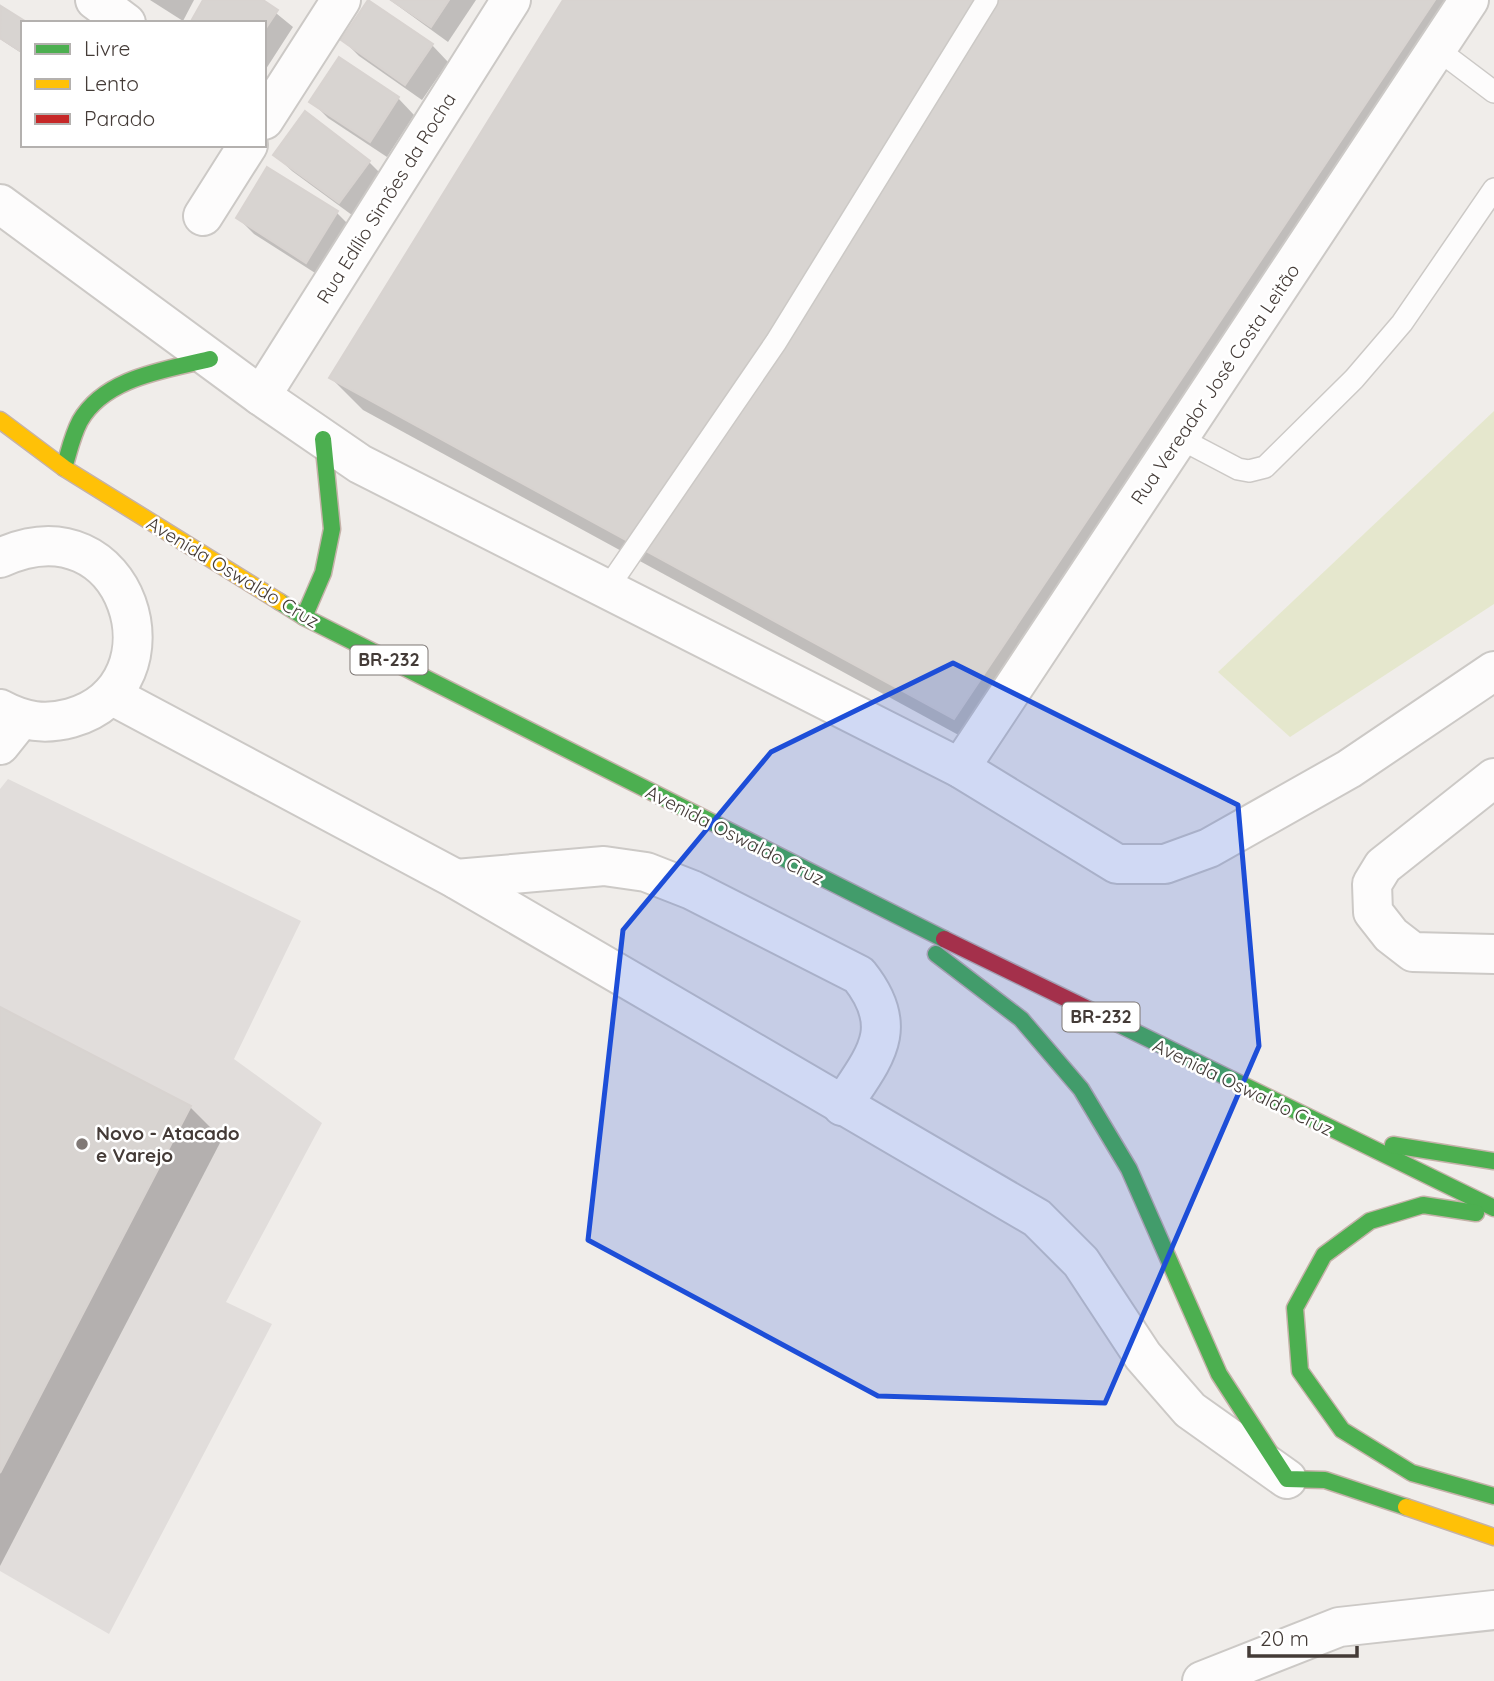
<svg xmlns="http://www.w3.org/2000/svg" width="1494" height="1681" font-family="Quicksand,sans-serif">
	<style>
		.green { fill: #e5e7cd }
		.parking { fill: #e1dddb }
		.shadow { fill: #0003 }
		.building { fill: #d8d4d1; stroke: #d8d3d0; stroke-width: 2 }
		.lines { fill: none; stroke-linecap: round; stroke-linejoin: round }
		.lane-casing { stroke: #ccc9c6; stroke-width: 24 }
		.street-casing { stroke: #ccc9c6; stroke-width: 42 }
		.fast-casing { stroke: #c5b2a9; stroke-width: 19 }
		.slow-casing { stroke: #c5b2a9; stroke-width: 19 }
		.jam-casing { stroke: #c5b2a9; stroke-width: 19 }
		.lane { stroke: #fdfcfc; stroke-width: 21 }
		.street { stroke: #fdfcfc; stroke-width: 38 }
		.fast { stroke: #4caf50; stroke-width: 16 }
		.slow { stroke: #ffc107; stroke-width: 16 }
		.jam { stroke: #c62828; stroke-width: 16 }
		.marked { fill: #1d4ed8; fill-opacity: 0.2; stroke: #1d4ed8; stroke-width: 5; stroke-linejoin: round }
		.poi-dot { fill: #807976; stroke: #fff; stroke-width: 2.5 }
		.labels { text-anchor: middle; stroke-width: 5; stroke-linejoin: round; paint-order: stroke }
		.shield { fill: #fff; stroke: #7c7673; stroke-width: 2 }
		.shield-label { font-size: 18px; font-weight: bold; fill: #443b37 }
		.street-label { font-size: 19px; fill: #443b37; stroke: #fff }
		.poi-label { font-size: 19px; font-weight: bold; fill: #443b37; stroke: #fff; text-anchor: start }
	</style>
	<rect width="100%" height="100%" fill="#f0edea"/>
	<path class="green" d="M1494 411V604L1290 737 1218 672Z"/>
	<path class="parking" d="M8 779 301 921 234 1059 322 1123 226 1302 272 1324 109 1634 0 1571V789Z"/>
	<g class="shadow">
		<path d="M150 0H194L183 21Z"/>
		<path d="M205 0H260L293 27 264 72V23Z"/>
		<path d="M390 0H476L448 42Z"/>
		<path d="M566 0H1488L986 750 363 410 331 378Z"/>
		<path d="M369 2 432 45 448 62 422 100 359 56 343 40Z"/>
		<path d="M1 8 23 23V54L0 39Z"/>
		<path d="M398 98 414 115 387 157 328 118 312 102Z"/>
		<path d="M275 155 369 162 385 178 356 218 292 171Z"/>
		<path d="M337 213 353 229 323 278 254 234 238 218Z"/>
		<path d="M0 1009 190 1107 222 1139 0 1566Z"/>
	</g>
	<g class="building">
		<path d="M203 0H263L278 10 264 31V23H190Z"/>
		<path d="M368 0 433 44 405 85 341 40Z"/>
		<path d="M391 0H449L431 27Z"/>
		<path d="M563 0H1435L954 719 329 378Z"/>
		<path d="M1 6 28 23H23L20 51 0 38Z"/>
		<path d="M339 57 399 97 370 142 309 102Z"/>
		<path d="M305 111 370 161 339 203 273 155Z"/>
		<path d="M267 167 338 211 306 263 236 218Z"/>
		<path d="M0 1007 191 1106 0 1473Z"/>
	</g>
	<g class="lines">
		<defs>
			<g id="lane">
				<path d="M1437 49 1494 92"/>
				<path d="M1179 438 1238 469 1249 471 1265 467 1354 379 1402 323 1494 189"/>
				<path d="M607 589 776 342 987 0"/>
			</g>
			<g id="street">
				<path d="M95 0 126 23"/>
				<path d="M264 120 341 0"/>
				<path d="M0 204 261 396 360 464 960 768 1117 864H1165L1209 848 1349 769 1494 671"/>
				<path d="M203 216 248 145"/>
				<path d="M261 396 511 0"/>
				<path d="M0 558C129 498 185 686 71 718 45 725 24 722 0 709"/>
				<path d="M111 695 456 879 1037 1218 1081 1262 1143 1356 1190 1410 1287 1479"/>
				<path d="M0 745 20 720"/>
				<path d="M960 768 1469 0"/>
				<path d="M1494 778 1383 866 1372 884 1373 912 1391 935 1413 952 1494 954"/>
				<path d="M456 879 604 866 646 872 692 890 859 975C902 1029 874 1057 842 1106"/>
				<path d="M1202 1681 1339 1627 1494 1610"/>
			</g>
			<g id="fast">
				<path d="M64 468C69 452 72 436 80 421 105 377 166 370 210 359"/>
				<path d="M280 602 304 617 944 939"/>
				<path d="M304 617 323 573 332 529 323 439"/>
				<path d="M936 954 1021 1019 1081 1089 1129 1169 1219 1374 1287 1479 1325 1480 1406 1507"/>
				<path d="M1096 1013 1494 1208"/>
				<path d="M1393 1145 1494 1161"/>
				<path d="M1476 1213 1423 1205 1370 1221 1324 1255 1295 1308 1300 1371 1342 1430 1412 1473 1494 1496"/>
			</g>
			<g id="slow">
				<path d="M0 420 64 468 280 602"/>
				<path d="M1406 1507 1494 1537"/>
			</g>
			<path id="jam" d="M944 939 1096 1013"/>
		</defs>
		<use href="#lane" class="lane-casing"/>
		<use href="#street" class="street-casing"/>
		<use href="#fast" class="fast-casing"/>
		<use href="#slow" class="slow-casing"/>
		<use href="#jam" class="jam-casing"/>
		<use href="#lane" class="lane"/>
		<use href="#street" class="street"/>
		<use href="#fast" class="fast"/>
		<use href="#slow" class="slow"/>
		<use href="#jam" class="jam"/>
	</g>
	<path class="marked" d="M953 663 1238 805 1259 1046 1105 1403 878 1396 588 1240 623 930 771 752Z"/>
	<circle class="poi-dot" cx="82" cy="1144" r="7"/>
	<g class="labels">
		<g class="shield">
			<rect x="350.5" y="645.5" width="77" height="29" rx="5"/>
			<rect x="1062.5" y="1002.5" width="77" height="29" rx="5"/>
		</g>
		<g class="shield-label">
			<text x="389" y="666">BR-232</text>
			<text x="1101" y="1023">BR-232</text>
		</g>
		<g class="street-label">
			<text transform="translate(386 198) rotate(-58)" y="7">Rua Edílio Simões da Rocha</text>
			<text transform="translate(1215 384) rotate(-56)" y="7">Rua Vereador José Costa Leitão</text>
			<text transform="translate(233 572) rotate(31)" y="7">Avenida Oswaldo Cruz</text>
			<text transform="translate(735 835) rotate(27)" y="7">Avenida Oswaldo Cruz</text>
			<text transform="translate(1243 1087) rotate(26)" y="7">Avenida Oswaldo Cruz</text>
		</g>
		<g class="poi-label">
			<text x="96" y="1140">Novo - Atacado<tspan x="96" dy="22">e Varejo</tspan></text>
		</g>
	</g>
	<rect x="21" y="21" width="245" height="126" fill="#ffffff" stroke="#b4b1af" stroke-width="2"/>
	<rect x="35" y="44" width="35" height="10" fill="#4caf50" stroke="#b4b1af" stroke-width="2"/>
	<text x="84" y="56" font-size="21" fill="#443b37">Livre</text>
	<rect x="35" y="79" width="35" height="10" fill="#ffc107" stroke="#b4b1af" stroke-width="2"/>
	<text x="84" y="91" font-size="21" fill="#443b37">Lento</text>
	<rect x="35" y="114" width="35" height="10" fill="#c62828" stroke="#b4b1af" stroke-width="2"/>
	<text x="84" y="126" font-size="21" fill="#443b37">Parado</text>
	<path d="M1249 1646v10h108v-10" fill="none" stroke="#443b37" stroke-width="3.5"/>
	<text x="1260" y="1646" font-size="21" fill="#443b37" stroke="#ffffff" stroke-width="5" paint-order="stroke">20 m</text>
</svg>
